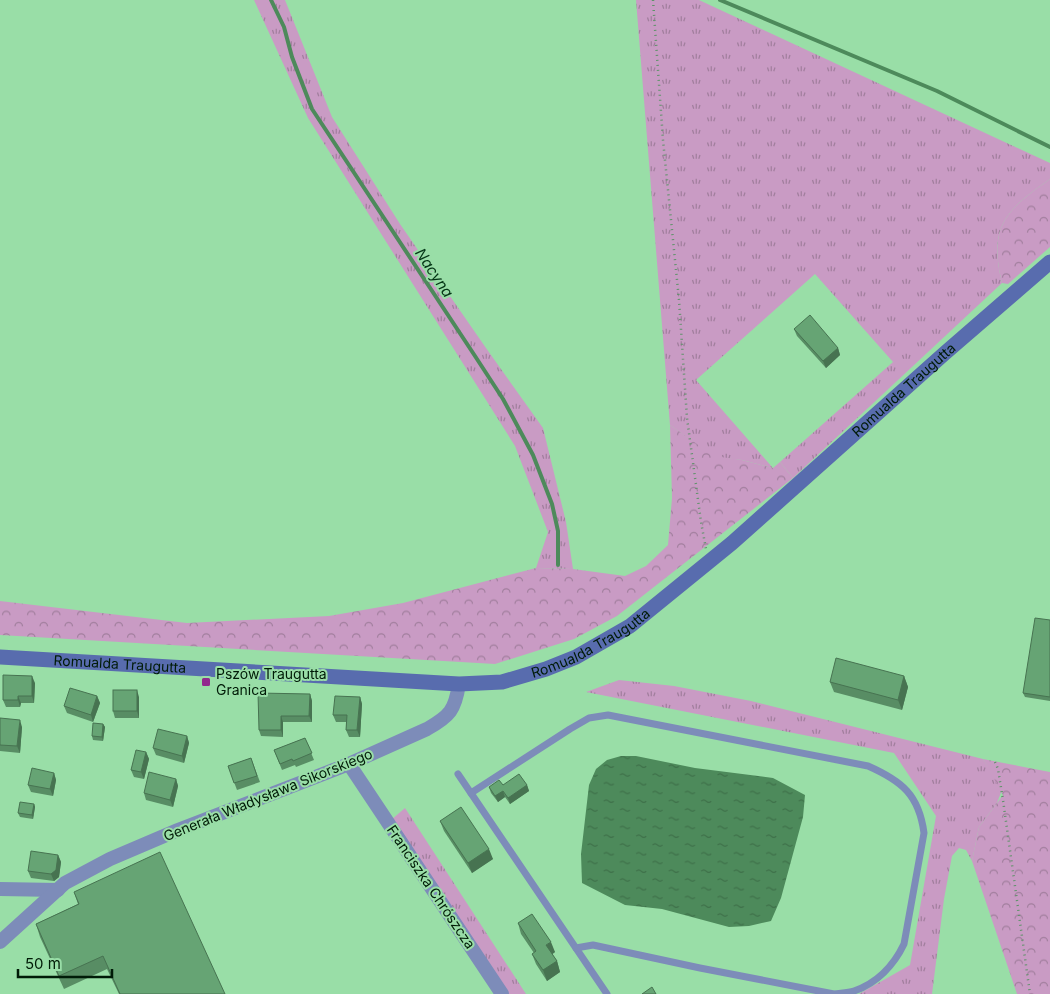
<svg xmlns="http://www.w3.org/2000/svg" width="1050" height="994" font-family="Inter,sans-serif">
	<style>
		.grass { fill: url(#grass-tufts) }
		.forest { fill: url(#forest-crowns) }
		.water { fill: url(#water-ripples) }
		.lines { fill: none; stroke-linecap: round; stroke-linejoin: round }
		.stream { stroke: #4d8a5b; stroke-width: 4 }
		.path { stroke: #5e9269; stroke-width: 2.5; stroke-dasharray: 1 4; stroke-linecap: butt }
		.lane { stroke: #7d8cb9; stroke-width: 7 }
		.street { stroke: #7d8cb9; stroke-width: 14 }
		.secondary { stroke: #586cae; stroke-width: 15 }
		.wall { fill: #588d64 }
		.shaded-wall { fill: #477351 }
		.building { fill: #66a474; stroke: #477351 }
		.poi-dot { fill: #92298d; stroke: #99dea7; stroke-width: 2 }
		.labels { text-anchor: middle; stroke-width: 4; stroke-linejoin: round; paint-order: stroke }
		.street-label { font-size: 14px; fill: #001b07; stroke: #99dea7 }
		.poi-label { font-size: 14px; fill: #001b07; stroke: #99dea7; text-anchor: start }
		.water-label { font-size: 15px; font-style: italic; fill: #053616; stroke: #99dea7 }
	</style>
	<defs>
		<pattern id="grass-tufts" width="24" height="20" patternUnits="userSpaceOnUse" patternTransform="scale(1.25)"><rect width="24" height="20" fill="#c99bc4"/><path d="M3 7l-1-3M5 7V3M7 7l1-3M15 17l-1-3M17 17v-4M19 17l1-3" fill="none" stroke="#a17e9d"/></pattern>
		<pattern id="forest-crowns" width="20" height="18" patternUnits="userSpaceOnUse" patternTransform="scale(1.25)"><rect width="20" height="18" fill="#c99bc4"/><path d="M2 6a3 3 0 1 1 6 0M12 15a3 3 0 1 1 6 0" fill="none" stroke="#a17e9d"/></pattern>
		<pattern id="water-ripples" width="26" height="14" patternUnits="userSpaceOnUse" patternTransform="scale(1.25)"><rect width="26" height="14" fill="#4d8a5b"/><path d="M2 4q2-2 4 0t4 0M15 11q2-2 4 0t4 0" fill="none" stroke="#3e7049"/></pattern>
	</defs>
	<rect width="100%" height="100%" fill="#99dea7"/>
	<g class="grass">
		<path d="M254 0H285L332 117 400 224 486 348 543 428 566 522 573 569 536 568 548 532 515 446 308 118Z"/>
		<path d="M636 0H699L1050 163V179C1006 210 988 226 1002 283L793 478 780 462 893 362 815 274 696 380 773 468 742 460 714 457 670 425Z"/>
		<path d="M619 680 674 686 751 701 983 759 1002 790 997 803 979 827 972 861 966 850 959 848 952 856 944 899 932 994H859L910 965 936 816 894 753 586 692Z"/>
		<path d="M405 808 526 994H507L391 820Z"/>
	</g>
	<g class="forest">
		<path d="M1050 179V247L1008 284 1002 283C988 226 1006 210 1050 179Z"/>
		<path d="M670 425 714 456 742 460 773 468 780 462 793 478 617 616 574 639 495 664 0 635V601L187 623 329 616 403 603 536 568 573 569 625 576 646 566 668 545 672 498Z"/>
		<path d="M983 759 1050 772V994H1017L972 861 979 827 1003 795Z"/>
	</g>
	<path class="water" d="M621 756H636L695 768 773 778 805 795 803 817 781 898 771 921 749 926 729 927 662 909 625 905 582 883 581 854 589 785 596 769 607 760Z"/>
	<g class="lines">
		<g class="stream">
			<path d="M271 0 284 27 292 57 312 109 475 356 503 399 533 455 552 504 558 531V565"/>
			<path d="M720 0 937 91 1050 147"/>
		</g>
		<g class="path">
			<path d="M653 0 663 140 679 300 687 418 701 522 706 549"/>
			<path d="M995 762 998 769 1003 800 1030 994"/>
		</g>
		<g class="lane">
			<path d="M458 774 607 994"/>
			<path d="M471 793 570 729 589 718 608 715 868 766C902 781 919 795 924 833L904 944C894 965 877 983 854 991 848 993 841 993 834 994L700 968 593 945 576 948"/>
		</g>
		<g class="street">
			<path d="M349 764 502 994"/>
			<path d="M0 889 58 890"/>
			<path d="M0 942 65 883 110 859 178 830 349 764 427 729C450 716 455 710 459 684"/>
		</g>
		<path class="secondary" id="s1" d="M0 657 459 684 502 682 546 669 576 657 630 626 732 543 945 353 1050 262"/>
	</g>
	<g class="wall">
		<path d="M794 329 838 348 840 355 826 368 797 336Z"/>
		<path d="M1050 620V701L1025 697 1023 693Z"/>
		<path d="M904 676 908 687 902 710 834 692 830 682Z"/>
		<path d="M35 683 34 703H21L20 707H6L3 700Z"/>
		<path d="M310 694 312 701V722H283V737L261 736 259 730Z"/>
		<path d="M97 696 100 703 93 722 67 713 64 706Z"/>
		<path d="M139 697V718H115L113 711Z"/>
		<path d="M360 697 362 704 360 737H349L346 730V722H336L333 715Z"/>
		<path d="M0 718 22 727 20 753 0 751Z"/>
		<path d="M103 724 105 727 103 741 93 740 92 736Z"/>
		<path d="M187 736 189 743 184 763 156 755 153 748Z"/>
		<path d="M305 738 314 760 296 767 295 765 282 770 274 750Z"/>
		<path d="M146 752 149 759 144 779 134 777 131 770Z"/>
		<path d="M251 758 260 782 237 790 228 766Z"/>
		<path d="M54 773 56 780 53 796 31 792 28 785Z"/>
		<path d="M176 779 178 786 173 807 146 800 144 793Z"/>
		<path d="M503 785H527L529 791 510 804 505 797 498 802 491 793 489 787Z"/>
		<path d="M34 804 35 807 33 819 20 817 18 813Z"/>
		<path d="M440 821 493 859 472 873 444 831Z"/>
		<path d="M58 855 61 862 59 877 54 881 31 878 28 871Z"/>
		<path d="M74 892 225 994H119L107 969 64 989 40 937 36 924 78 904Z"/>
		<path d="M518 923 555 952 552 954 557 961 560 972 547 981 536 964 532 954 534 953 521 934Z"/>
	</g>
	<g class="shaded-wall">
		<path d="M838 348 840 355 826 368 823 361Z"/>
		<path d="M32 676 35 683 34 703 32 696Z"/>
		<path d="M904 676 908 687 902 710 898 700Z"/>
		<path d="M137 690 139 697V718L137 711Z"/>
		<path d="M310 694 312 701V722L309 716Z"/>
		<path d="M18 696 21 703 20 707 18 700Z"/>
		<path d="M97 696 100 703 93 722 91 715Z"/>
		<path d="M360 697 362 704 360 737 357 730Z"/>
		<path d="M281 716 283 722V737L281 730Z"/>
		<path d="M20 720 22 727 20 753 17 746Z"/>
		<path d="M103 724 105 727 103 741 102 737Z"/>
		<path d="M187 736 189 743 184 763 182 756Z"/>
		<path d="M146 752 149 759 144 779 141 772Z"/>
		<path d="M54 773 56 780 53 796 50 789Z"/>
		<path d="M176 779 178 786 173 807 170 800Z"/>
		<path d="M527 785 529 791 510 804 508 798Z"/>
		<path d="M503 791 505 797 498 802 495 796Z"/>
		<path d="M34 804 35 807 33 819 32 815Z"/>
		<path d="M489 849 493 859 472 873 468 863Z"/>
		<path d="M58 855 61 862 59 877 54 881 51 874Z"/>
		<path d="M551 942 555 952 550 956 546 945Z"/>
		<path d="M557 961 560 972 547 981 543 970Z"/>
	</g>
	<g class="building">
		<path d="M810 315 838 348 823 361 794 329Z"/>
		<path d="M1035 618 1050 620V697L1023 693Z"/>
		<path d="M836 658 904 676 898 700 830 682Z"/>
		<path d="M3 675 32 676V696H18V700H3Z"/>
		<path d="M70 688 97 696 91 715 64 706Z"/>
		<rect x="113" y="690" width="24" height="21"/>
		<path d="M258 693 310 694 309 716H281V730H259Z"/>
		<path d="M335 696 360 697 357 730H346L347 715H333Z"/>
		<path d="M0 718 20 720 17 746 0 745Z"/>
		<path d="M93 723 103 724 102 737 92 736Z"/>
		<path d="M158 729 187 736 182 756 153 748Z"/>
		<path d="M305 738 312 753 293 761 292 759 280 764 274 750Z"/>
		<path d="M136 750 146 752 141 772 131 770Z"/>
		<path d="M251 758 257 776 234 783 228 766Z"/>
		<path d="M32 768 54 773 50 789 28 785Z"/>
		<path d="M149 772 176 779 170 800 144 793Z"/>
		<path d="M519 774 527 785 508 798 503 791 495 796 489 787 499 780 503 785Z"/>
		<path d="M20 802 34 804 32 815 18 813Z"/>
		<path d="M461 807 489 849 468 863 440 821Z"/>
		<path d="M31 851 58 855 56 870 51 874 28 871Z"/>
		<path d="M160 852 225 994H120L103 956 59 976 36 924 79 904 74 892Z"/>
		<path d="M532 914 551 942 546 945 557 961 543 970 532 954 536 951 518 923Z"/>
		<path d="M652 987 656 994H642Z"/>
	</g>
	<rect class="poi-dot" x="201" y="677" width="10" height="10" rx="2.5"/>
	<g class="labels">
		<g class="street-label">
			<text dy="5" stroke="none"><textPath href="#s1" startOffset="1005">Romualda Traugutta</textPath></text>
			<text dy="5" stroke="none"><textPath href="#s1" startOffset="600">Romualda Traugutta</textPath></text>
			<text dy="5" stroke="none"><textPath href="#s1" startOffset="120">Romualda Traugutta</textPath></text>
			<text transform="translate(268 795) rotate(-22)" y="5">Generała Władysława Sikorskiego</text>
			<text transform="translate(431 887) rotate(56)" y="5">Franciszka Chrószcza</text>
		</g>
		<g class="poi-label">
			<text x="216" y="679">Pszów Traugutta<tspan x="216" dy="16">Granica</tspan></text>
		</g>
		<g class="water-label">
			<text transform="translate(434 273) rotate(56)" y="5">Nacyna</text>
		</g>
	</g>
	<path d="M18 969v8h94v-8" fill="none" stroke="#001b07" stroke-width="2.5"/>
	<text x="25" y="969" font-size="15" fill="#001b07" stroke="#99dea7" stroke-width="4" paint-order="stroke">50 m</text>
</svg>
